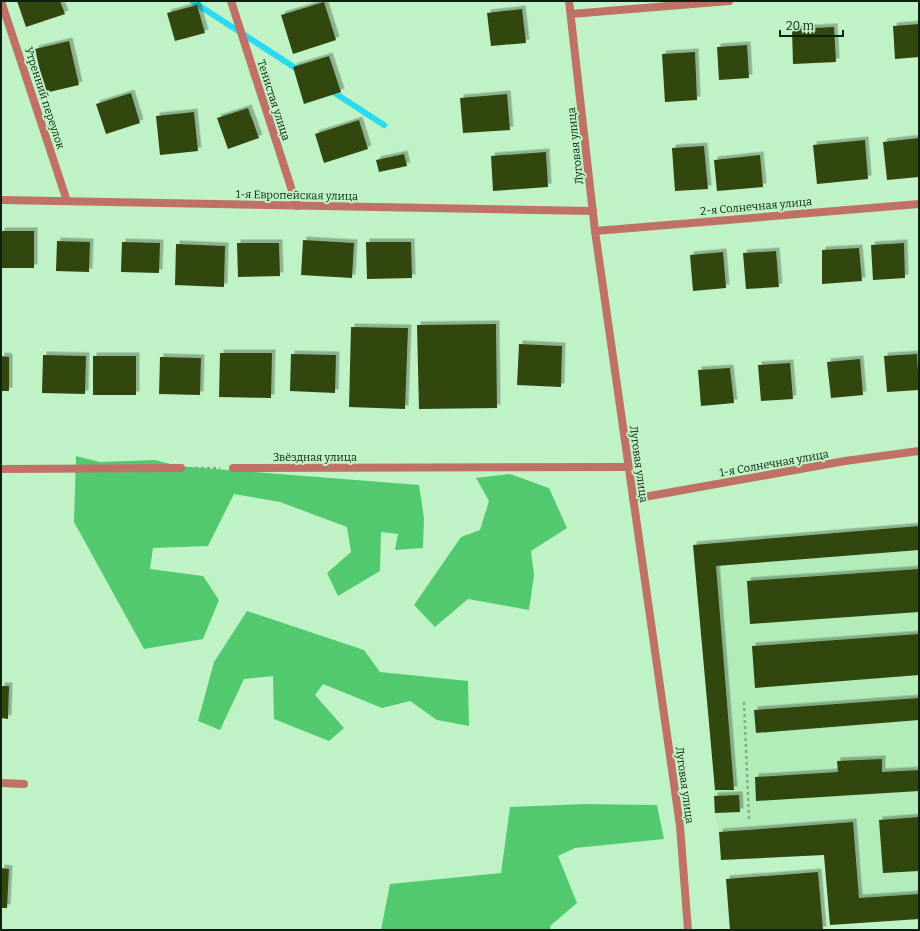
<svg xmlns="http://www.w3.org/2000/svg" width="920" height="931" font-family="Bitter,serif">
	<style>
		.built { fill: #b1ecb9 }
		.forest { fill: #53c96f }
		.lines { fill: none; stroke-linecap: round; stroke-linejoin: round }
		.stream { stroke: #2bd9f0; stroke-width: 6 }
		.building { fill: #314611; filter: url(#shadow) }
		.path { stroke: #83ad89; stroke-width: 2.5; stroke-dasharray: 3 3; stroke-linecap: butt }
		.street { stroke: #c07166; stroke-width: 8 }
		.labels { text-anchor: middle; stroke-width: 4; stroke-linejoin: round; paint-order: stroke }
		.street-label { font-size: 11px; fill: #0d2111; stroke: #bff3c6 }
	</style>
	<defs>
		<filter id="shadow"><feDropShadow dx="3.5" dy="-3.5" stdDeviation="0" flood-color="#0004"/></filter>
	</defs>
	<rect width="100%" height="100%" fill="#bff3c6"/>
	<path class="built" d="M919 526V919L830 925 824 855 721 860 719 832 715 813 714 772 693 545Z"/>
	<g class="forest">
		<path d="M76 456 100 462 155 460 178 466 419 485 424 518 423 548 395 550 398 534 381 532 380 571 338 596 327 573 351 552 347 527 280 502 234 494 208 546 153 548 150 569 203 576 219 600 203 639 144 649 74 522Z"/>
		<path d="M510 474 549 488 567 528 531 551 534 575 529 610 468 599 435 627 414 605 461 537 480 530 489 501 476 478Z"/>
		<path d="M247 611 364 650 380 672 468 681 469 726 437 720 410 701 382 708 323 684 315 695 344 728 329 741 274 719 273 676 244 679 220 730 198 721 214 662Z"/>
		<path d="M585 804 657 805 664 839 575 848 558 856 577 903 550 926 551 930H381L390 884 501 873 510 807Z"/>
	</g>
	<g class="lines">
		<g class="stream">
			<path d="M192 1 300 71"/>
			<path d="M330 90 384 125"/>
		</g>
	</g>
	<g class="building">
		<path d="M17 1H60L65 14 26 27Z"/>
		<path d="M324 2 336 40 293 54 281 15Z"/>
		<path d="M197 5 205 33 175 41 167 13Z"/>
		<path d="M522 9 526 43 491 46 487 13Z"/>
		<path d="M919 24V57L895 59 893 26Z"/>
		<path d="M834 27 836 62 793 64 792 29Z"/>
		<path d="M69 41 79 85 45 93 35 49Z"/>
		<path d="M747 45 749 78 719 80 717 47Z"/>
		<path d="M695 52 697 100 665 102 662 54Z"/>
		<path d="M329 56 341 92 304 104 293 67Z"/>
		<path d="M131 93 140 123 106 134 96 104Z"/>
		<path d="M507 94 510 130 463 133 460 98Z"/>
		<path d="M248 108 259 138 228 149 217 118Z"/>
		<path d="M194 112 198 151 160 155 156 116Z"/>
		<path d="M359 120 368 149 324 163 315 134Z"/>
		<path d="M919 138V177L887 180 883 142Z"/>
		<path d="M865 140 868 179 817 184 813 145Z"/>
		<path d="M704 146 708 189 675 191 672 148Z"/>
		<path d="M546 152 548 187 493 191 491 156Z"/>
		<path d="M404 154 407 166 379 172 376 160Z"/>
		<path d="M760 155 763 187 717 191 714 160Z"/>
		<rect x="1" y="231" width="33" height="37"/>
		<path d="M303 240 354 243 352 278 301 275Z"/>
		<path d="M57 241 90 242 89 272 56 271Z"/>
		<path d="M122 242 160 243 159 273 121 272Z"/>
		<path d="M366 242H411L412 278 367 279Z"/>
		<path d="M237 243H279L280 276 238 277Z"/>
		<path d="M904 243 905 278 873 280 871 245Z"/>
		<path d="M176 244 225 246 224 287 175 285Z"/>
		<path d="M859 248 862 281 822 284V250Z"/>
		<path d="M776 251 779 287 746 289 743 253Z"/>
		<path d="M723 252 726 288 693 291 690 255Z"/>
		<path d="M496 324 497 408 419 409 417 325Z"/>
		<path d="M351 327 408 328 405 409 349 407Z"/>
		<path d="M519 344 562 346 561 387 517 385Z"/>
		<path d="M220 353H272L271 398 219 397Z"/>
		<path d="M291 354 336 355 335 393 290 391Z"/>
		<path d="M917 354 919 390 887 392 884 356Z"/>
		<path d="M43 355 86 356 85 394 42 393Z"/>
		<path d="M1 356 9 357V391H1Z"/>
		<rect x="93" y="356" width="43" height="39"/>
		<path d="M160 357 201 358 200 395 159 394Z"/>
		<path d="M860 359 863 395 831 398 827 362Z"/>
		<path d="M790 363 793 399 761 401 758 365Z"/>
		<path d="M730 368 734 403 701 406 698 370Z"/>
		<path d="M919 526V550L716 566 734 790H715L693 545Z"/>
		<path d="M919 569V612L750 624 747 581Z"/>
		<path d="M919 634V675L755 688 752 646Z"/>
		<path d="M1 686H9L8 719 1 718Z"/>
		<path d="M919 698V720L756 733 754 710Z"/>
		<path d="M882 759V772L919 770V791L756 801 755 777 838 772 837 761Z"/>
		<path d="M739 795 740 812 715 813 714 796Z"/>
		<path d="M919 817V871L883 873 879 820Z"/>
		<path d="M853 822 859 898 919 894V919L830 925 824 855 721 860 719 832Z"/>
		<path d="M1 868 9 869 7 908H1Z"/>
		<path d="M818 872 823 930H730L726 879Z"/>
	</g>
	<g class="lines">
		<g class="path">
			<path d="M195 468H220"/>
			<path d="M744 702 749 819"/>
		</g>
		<g class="street">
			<path d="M1 1 67 201"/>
			<path d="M231 1 297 206"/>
			<path d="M569 1 595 231 680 826 688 930"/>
			<path d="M571 14 729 1"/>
			<path d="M1 200 593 211"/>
			<path d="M595 231 919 204"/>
			<path d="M233 468 628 467"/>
			<path d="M1 469 181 468"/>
			<path d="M633 499 845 461 919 451"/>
			<path d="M1 783 24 784"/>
		</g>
	</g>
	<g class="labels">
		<g class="street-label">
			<text transform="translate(45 98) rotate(72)" y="4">Утренний переулок</text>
			<text transform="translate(274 100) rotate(72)" y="4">Тенистая улица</text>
			<text transform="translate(575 146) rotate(-96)" y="4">Луговая улица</text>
			<text transform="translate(297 195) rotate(1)" y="4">1-я Европейская улица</text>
			<text transform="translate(756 206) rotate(-5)" y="4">2-я Солнечная улица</text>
			<text x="315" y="461">Звёздная улица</text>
			<text transform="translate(774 463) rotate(-10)" y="4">1-я Солнечная улица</text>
			<text transform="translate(639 464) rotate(82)" y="4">Луговая улица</text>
			<text transform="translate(685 785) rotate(82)" y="4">Луговая улица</text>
		</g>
	</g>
	<rect width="920" height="931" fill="none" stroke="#0d2111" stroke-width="4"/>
	<path d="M780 30v6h63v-6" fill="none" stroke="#0d2111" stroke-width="2"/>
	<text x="786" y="30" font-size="12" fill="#0d2111" stroke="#bff3c6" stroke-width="3" paint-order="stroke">20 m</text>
</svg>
